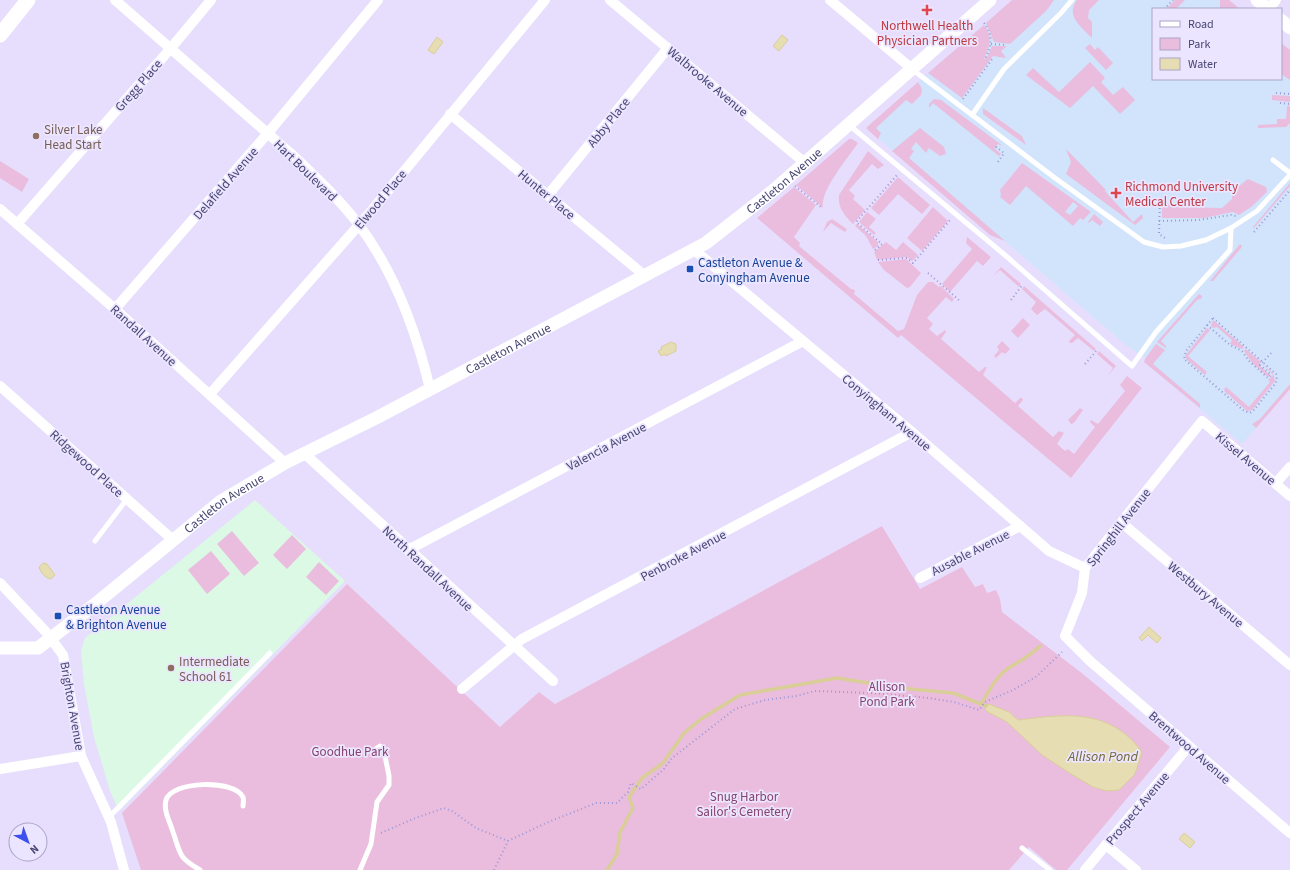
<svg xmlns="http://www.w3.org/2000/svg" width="1290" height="870" font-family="'Source Sans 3',sans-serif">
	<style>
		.education { fill: #dbf9e4 }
		.medical { fill: #d1e4fb }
		.green { fill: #eabdde; fill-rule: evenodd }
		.water { fill: #e6ddb2; stroke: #d9cd98 }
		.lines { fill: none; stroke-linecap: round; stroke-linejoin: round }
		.stream { stroke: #d9cd98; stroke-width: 3.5 }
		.path { stroke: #9c98d7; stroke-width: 2; stroke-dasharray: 1 3; stroke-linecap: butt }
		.service { stroke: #fff; stroke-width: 5 }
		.minor { stroke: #fff; stroke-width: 10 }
		.tertiary { stroke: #fff; stroke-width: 13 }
		.secondary { stroke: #fff; stroke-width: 15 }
		.health-dot { fill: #e0444e; stroke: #ece5ff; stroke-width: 1.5 }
		.education-dot { fill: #8d6e63; stroke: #ece5ff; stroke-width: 1.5 }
		.transit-dot { fill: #1a4fb4; stroke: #ece5ff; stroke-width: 1.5 }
		.labels { text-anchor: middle; stroke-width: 3.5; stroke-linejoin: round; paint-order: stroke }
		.health-label { font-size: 13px; fill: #be3a42; stroke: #ece5ff }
		.street-label { font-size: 13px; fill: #474673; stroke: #ece5ff }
		.education-label { font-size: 13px; fill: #785e54; stroke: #ece5ff; text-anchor: start }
		.transit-label { font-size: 13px; fill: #164399; stroke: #ece5ff; text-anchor: start }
		.park-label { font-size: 13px; fill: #86426c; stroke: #ece5ff }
		.water-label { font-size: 14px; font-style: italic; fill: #736937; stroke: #ece5ff }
	</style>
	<rect width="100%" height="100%" fill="#e7defd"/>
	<path class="education" d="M255 500 345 581 119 811 110 791 94 737 84 684 81 651 85 638Z"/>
	<path class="medical" d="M1012 0H1229L1240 9H1153V79H1281V43L1290 50V389L1242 444 1144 362 1145 358 1127 346 1005 241 990 235 866 128Z"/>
	<g class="green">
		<path d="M1012 0H1054L1046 11 1010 44 994 42 986 23Z"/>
		<path d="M1077 0H1099L1089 10 1088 18 1092 22V38C1081 27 1065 15 1077 0Z"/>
		<path d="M1175 0H1185L1176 9H1166Z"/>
		<path d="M1220 0H1229L1240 9H1220Z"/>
		<path d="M984 25C993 35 990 47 984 59L987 58 992 46H1007L1001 51 1006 58 993 56 962 98 928 73Z"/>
		<path d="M1281 43 1290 50V80L1281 74Z"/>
		<path d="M1090 44 1095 50 1098 47 1113 63 1106 70 1085 48Z"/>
		<path d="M1090 62 1105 78 1101 82 1113 95 1123 87 1135 100 1120 114 1093 86 1070 108 1026 75 1033 68 1059 92Z"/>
		<path d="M918 82 922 89 921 95 912 104 906 100 876 128 881 133 878 139 866 128Z"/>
		<path d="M1272 95 1290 96V102L1272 100Z"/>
		<path d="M934 99 941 100 1003 146 998 144 994 148 1001 154 999 156 933 103 929 108V104Z"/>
		<path d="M1287 106H1290V123L1286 127 1258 128V125L1277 124V119H1286Z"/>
		<path d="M983 108 1022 136 1026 145 983 114Z"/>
		<path d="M920 128 944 147 946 154 940 156 929 148 926 153 916 142 911 149 914 151 909 158 1005 241 990 235 892 151Z"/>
		<path d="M849 139H852L858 143C848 158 820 190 823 208L796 185Z"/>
		<path d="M1066 149 1106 190 1105 191 1133 222 1142 214 1143 218 1135 225 1066 174 1071 162Z"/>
		<path d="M868 151 884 165 878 169 872 164 849 190 855 196 853 199 865 210 853 224C845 216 837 207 839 195Z"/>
		<path d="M0 161 29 179 22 192 0 178Z"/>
		<path d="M1022 163 1091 212 1083 220 1080 218 1073 226 1026 186 1010 205 1000 197 1001 195 1000 190ZM1073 202 1078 206 1070 215 1065 212Z"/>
		<path d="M898 177 930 205 922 214 898 194 879 215 871 208Z"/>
		<path d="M1248 179 1266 187 1267 192 1251 207 1239 215 1233 212 1204 218H1162V197L1171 207 1222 208 1232 199V196H1235V189Z"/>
		<path d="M1290 183V186L1254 228 1253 227Z"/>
		<path d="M794 187 816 205 794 237 800 243 799 246 851 289 855 290 854 294 898 331 904 329 917 295 928 282H933L939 287 941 286 954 299 952 302 946 297 927 318 933 324 929 329 937 336 945 330 946 332 941 339 979 372 985 367H987L983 375 1015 403 1020 398H1022L1023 400 1018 406 1053 437 1059 431 1064 433 1057 444 1065 451 1068 449 1074 454 1095 427 1090 422 1091 420 1098 424 1125 391 1120 385 1127 376 1142 388 1071 478 901 335 898 338 757 218Z"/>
		<path d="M933 207 948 221 922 251 907 238Z"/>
		<path d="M867 212 876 219 869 227 876 233 874 235 859 222Z"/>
		<path d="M1094 214 1103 222 1100 226 1092 220 1089 223 1088 222Z"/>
		<path d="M832 219 847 229 845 232 831 223 823 232 827 222Z"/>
		<path d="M857 224 878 242V246L873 249 866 236 855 226Z"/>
		<path d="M967 237 991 257 983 266 977 261 950 292 942 284 972 249 966 243Z"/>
		<path d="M886 242 896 250 903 242 918 255 912 261 907 257 877 260 874 252Z"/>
		<path d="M1240 244 1242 246 1241 248 1213 281H1210Z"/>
		<path d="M906 259 921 273 910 287 907 288 884 270 878 262Z"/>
		<path d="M1001 267 1021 284 1019 287 1000 270 993 276Z"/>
		<path d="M1024 286 1096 349 1094 351 1078 338 1072 343H1070L1069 341 1075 335 1045 309 1037 315 1031 309 1036 302 1022 289Z"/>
		<path d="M1199 294 1202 296V298L1197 300 1161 341 1166 346V348L1157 342Z"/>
		<path d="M1023 318 1030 325 1018 338 1011 331Z"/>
		<path d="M1213 320 1244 347 1242 349 1230 344 1232 340 1217 327 1213 328 1211 326Z"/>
		<path d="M1207 328 1210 330 1188 356 1207 372 1205 375 1187 360 1185 356Z"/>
		<path d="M1002 341 1010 349 1005 354 1002 352 996 358 994 356 999 350 997 347Z"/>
		<path d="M1156 344 1165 350 1153 364 1200 404V408L1144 362 1145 359Z"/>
		<path d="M1246 349 1261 362 1259 365 1270 375 1268 377 1252 363 1244 351Z"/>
		<path d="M1099 351 1116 366 1108 376 1113 368 1097 354Z"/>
		<path d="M1262 364 1273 373 1275 381 1252 410 1247 411 1231 397 1229 394 1228 395 1225 392 1224 389 1226 387 1249 407 1270 382 1268 380 1273 375Z"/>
		<path d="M1290 384V389L1256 428 1252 424 1260 419Z"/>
		<path d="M1080 408 1083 410 1074 423 1071 424 1068 420Z"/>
		<path d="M882 526 920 589 962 567 975 587 983 584 987 593 996 590 1000 599 1002 612 1083 674 1170 747 1067 870H1056L1029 847 1009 870H141L122 813 347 584 500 727 539 692 555 704Z"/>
		<path d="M232 531 259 563 244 576 217 544Z"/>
		<path d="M292 535 306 549 287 569 273 555Z"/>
		<path d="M211 551 230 574 207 594 188 570Z"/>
		<path d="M319 562 339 581 326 595 306 577Z"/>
	</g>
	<g class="water">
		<path d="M782 35 788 40 779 51 773 46Z"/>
		<path d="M437 37 443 42 434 54 428 50Z"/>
		<path d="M671 342 676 344V351L666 356 665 354 661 356 658 351 662 349 661 347Z"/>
		<path d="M43 563 47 564 55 575 51 579C45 578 41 573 39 567Z"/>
		<path d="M1149 627 1161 638 1157 643 1148 635 1142 641 1139 638Z"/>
		<path d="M989 704 1009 712 1018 720C1066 714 1110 708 1142 752L1135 774 1119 790 1107 791 1093 787 1071 774 1042 755 1007 722 986 711 985 708Z"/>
		<path d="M1184 833 1195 842 1190 848 1179 839Z"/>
	</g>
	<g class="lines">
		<g class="stream">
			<path d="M981 704C989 691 996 676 1010 667 1021 661 1031 655 1040 646"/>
			<path d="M607 870 617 854 620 832 633 808 629 797 642 778 663 763 684 733 701 719 740 695 837 678 900 688 953 693 986 706"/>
		</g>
		<g class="path">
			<path d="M1164 9 1173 0"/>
			<path d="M984 23C993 34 992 46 985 59"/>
			<path d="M991 44 1007 45"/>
			<path d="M1276 93 1290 94"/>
			<path d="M963 99 993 58"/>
			<path d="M1280 103 1290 104"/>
			<path d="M998 162 1004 153 996 147 998 145"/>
			<path d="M795 186 822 208"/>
			<path d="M1160 200 1159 234 1165 238"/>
			<path d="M1159 221 1198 220 1231 215 1236 216"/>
			<path d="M1254 232 1290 190"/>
			<path d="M875 250 882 244 856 222 897 175"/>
			<path d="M878 260 907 258 913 263 950 220"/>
			<path d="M928 273 961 302"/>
			<path d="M1011 300 1023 284"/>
			<path d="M1213 318 1276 374 1277 380 1275 384 1253 411 1249 413 1243 410 1184 359 1186 351Z"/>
			<path d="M1207 325 1230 345 1242 351 1249 361 1268 378 1271 375 1260 365 1273 351"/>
			<path d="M1085 364 1098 349"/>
			<path d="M381 833 413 819 444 808 452 811 476 828 508 841"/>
			<path d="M494 870 508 841 546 823 596 803H617L628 792 631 783 641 789 664 769 672 758 735 709 765 700 796 696 815 691 872 693 929 698 954 702 979 710 985 702 1013 690 1037 676 1062 652"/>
		</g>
		<g class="service">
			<path d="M913 70 1055 178 1144 242 1163 247 1181 246 1206 240 1231 228 1257 211 1290 175"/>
			<path d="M972 115 1004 69 1061 13 1072 0"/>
			<path d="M849 125 1006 256 1132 366 1156 332 1230 250 1231 228"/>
			<path d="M1273 160 1290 173"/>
			<path d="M95 541 127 499"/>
			<path d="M109 817 270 653"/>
			<path d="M1022 848 1050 870"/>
			<path d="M200 870C178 857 181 855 173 832 170 822 163 810 166 800 171 781 234 779 243 797 244 800 243 804 243 806"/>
			<path d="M360 870 371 844 377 802 389 785V776L384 751 380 746 374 750"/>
		</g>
		<g class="minor">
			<path d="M115 0 296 158C318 179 340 200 359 225 395 273 416 330 430 389"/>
			<path d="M610 0 805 163"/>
			<path d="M830 0 911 68"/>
			<path d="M1269 9 1276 0"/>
			<path d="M450 114 644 275"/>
			<path d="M548 195 668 48"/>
			<path d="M0 209 115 309 285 463"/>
			<path d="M17 224 171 48 211 0"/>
			<path d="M693 249 912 432 1049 551 1085 568"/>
			<path d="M115 309 268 133 378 0"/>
			<path d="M0 386 173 540"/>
			<path d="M210 394 373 209 545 0"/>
			<path d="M305 454 553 681"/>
			<path d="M1276 483 1290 467"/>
			<path d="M1290 496 1202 421 1085 568 1082 593 1065 636 1090 661 1290 833"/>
			<path d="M1122 523 1290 665"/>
			<path d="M408 550 803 341"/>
			<path d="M920 578 1020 526"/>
			<path d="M0 583 46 632 63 655 81 756 111 822 124 870"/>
			<path d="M462 689 522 639 912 432"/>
			<path d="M0 769 81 756"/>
			<path d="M1106 845 1136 870"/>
			<path d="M1085 870 1189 746"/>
		</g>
		<g class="tertiary">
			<path d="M1257 0 1268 9"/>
			<path d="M1281 20 1290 28"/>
			<path id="s1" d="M0 648H38L94 605 221 501 285 463 378 417 706 243 774 190 990 0"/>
		</g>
		<path class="secondary" d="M0 35 28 0"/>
	</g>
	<g class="health-dot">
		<path d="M925 4h4v4h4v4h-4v4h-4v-4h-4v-4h4z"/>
		<path d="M1114 187h4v4h4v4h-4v4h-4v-4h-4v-4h4z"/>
	</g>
	<g class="education-dot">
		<circle cx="36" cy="136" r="4"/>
		<circle cx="171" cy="668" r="4"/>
	</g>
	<g class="transit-dot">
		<rect x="686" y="265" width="8" height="8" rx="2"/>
		<rect x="54" y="612" width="8" height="8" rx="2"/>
	</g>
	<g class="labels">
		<g class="health-label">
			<text x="927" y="30">Northwell Health<tspan x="927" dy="15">Physician Partners</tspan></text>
			<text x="1125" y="191" text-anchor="start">Richmond University<tspan x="1125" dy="15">Medical Center</tspan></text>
		</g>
		<g class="street-label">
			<text transform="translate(708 81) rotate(40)" y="5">Walbrooke Avenue</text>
			<text transform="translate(138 85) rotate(-49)" y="5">Gregg Place</text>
			<text transform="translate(608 122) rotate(-51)" y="5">Abby Place</text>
			<text transform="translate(306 170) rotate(44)" y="5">Hart Boulevard</text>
			<text dy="5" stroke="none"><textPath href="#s1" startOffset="922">Castleton Avenue</textPath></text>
			<text transform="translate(225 183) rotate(-49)" y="5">Delafield Avenue</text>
			<text transform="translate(547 194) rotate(40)" y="5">Hunter Place</text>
			<text transform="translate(380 199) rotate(-50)" y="5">Elwood Place</text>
			<text transform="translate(144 335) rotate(42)" y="5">Randall Avenue</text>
			<text dy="5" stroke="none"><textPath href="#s1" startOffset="598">Castleton Avenue</textPath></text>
			<text transform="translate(887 412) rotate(40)" y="5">Conyingham Avenue</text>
			<text transform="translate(606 446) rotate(-28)" y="5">Valencia Avenue</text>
			<text transform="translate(1246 458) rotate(40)" y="5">Kissel Avenue</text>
			<text transform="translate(87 463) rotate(42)" y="5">Ridgewood Place</text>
			<text dy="5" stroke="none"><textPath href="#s1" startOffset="274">Castleton Avenue</textPath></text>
			<text transform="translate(1118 527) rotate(-52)" y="5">Springhill Avenue</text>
			<text transform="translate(970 552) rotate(-27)" y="5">Ausable Avenue</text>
			<text transform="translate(683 555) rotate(-28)" y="5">Penbroke Avenue</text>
			<text transform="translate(428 568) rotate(43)" y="5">North Randall Avenue</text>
			<text transform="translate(1206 594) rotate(40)" y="5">Westbury Avenue</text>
			<text transform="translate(73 706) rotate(80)" y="5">Brighton Avenue</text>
			<text transform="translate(1190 747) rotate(41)" y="5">Brentwood Avenue</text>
			<text transform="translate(1137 808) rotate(-50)" y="5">Prospect Avenue</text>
		</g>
		<g class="education-label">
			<text x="44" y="134">Silver Lake<tspan x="44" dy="15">Head Start</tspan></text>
			<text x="179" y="666">Intermediate<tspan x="179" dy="15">School 61</tspan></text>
		</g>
		<g class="transit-label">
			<text x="698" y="267">Castleton Avenue &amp;<tspan x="698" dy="15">Conyingham Avenue</tspan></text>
			<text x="66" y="614">Castleton Avenue<tspan x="66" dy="15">&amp; Brighton Avenue</tspan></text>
		</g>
		<g class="park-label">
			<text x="887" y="691">Allison<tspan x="887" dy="15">Pond Park</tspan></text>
			<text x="350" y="756">Goodhue Park</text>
			<text x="744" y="801">Snug Harbor<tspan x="744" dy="15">Sailor's Cemetery</tspan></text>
		</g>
		<g class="water-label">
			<text x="1103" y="761">Allison Pond</text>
		</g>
	</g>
	<rect x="1152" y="8" width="130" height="72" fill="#ece5ff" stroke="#aaa5c7"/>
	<rect x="1160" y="21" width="20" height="6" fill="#ffffff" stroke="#aaa5c7"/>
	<text x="1188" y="28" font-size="12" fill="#474673">Road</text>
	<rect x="1160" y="38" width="20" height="12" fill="#eabdde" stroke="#aaa5c7"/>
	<text x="1188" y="48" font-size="12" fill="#474673">Park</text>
	<rect x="1160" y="58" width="20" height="12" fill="#e6ddb2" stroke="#aaa5c7"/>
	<text x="1188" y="68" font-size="12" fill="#474673">Water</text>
	<g transform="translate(28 842) rotate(139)"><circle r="19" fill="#ece5ff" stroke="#aaa5c7"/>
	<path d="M0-3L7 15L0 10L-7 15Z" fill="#3d50ed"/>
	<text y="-6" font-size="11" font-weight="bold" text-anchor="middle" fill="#474673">N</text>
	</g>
</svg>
